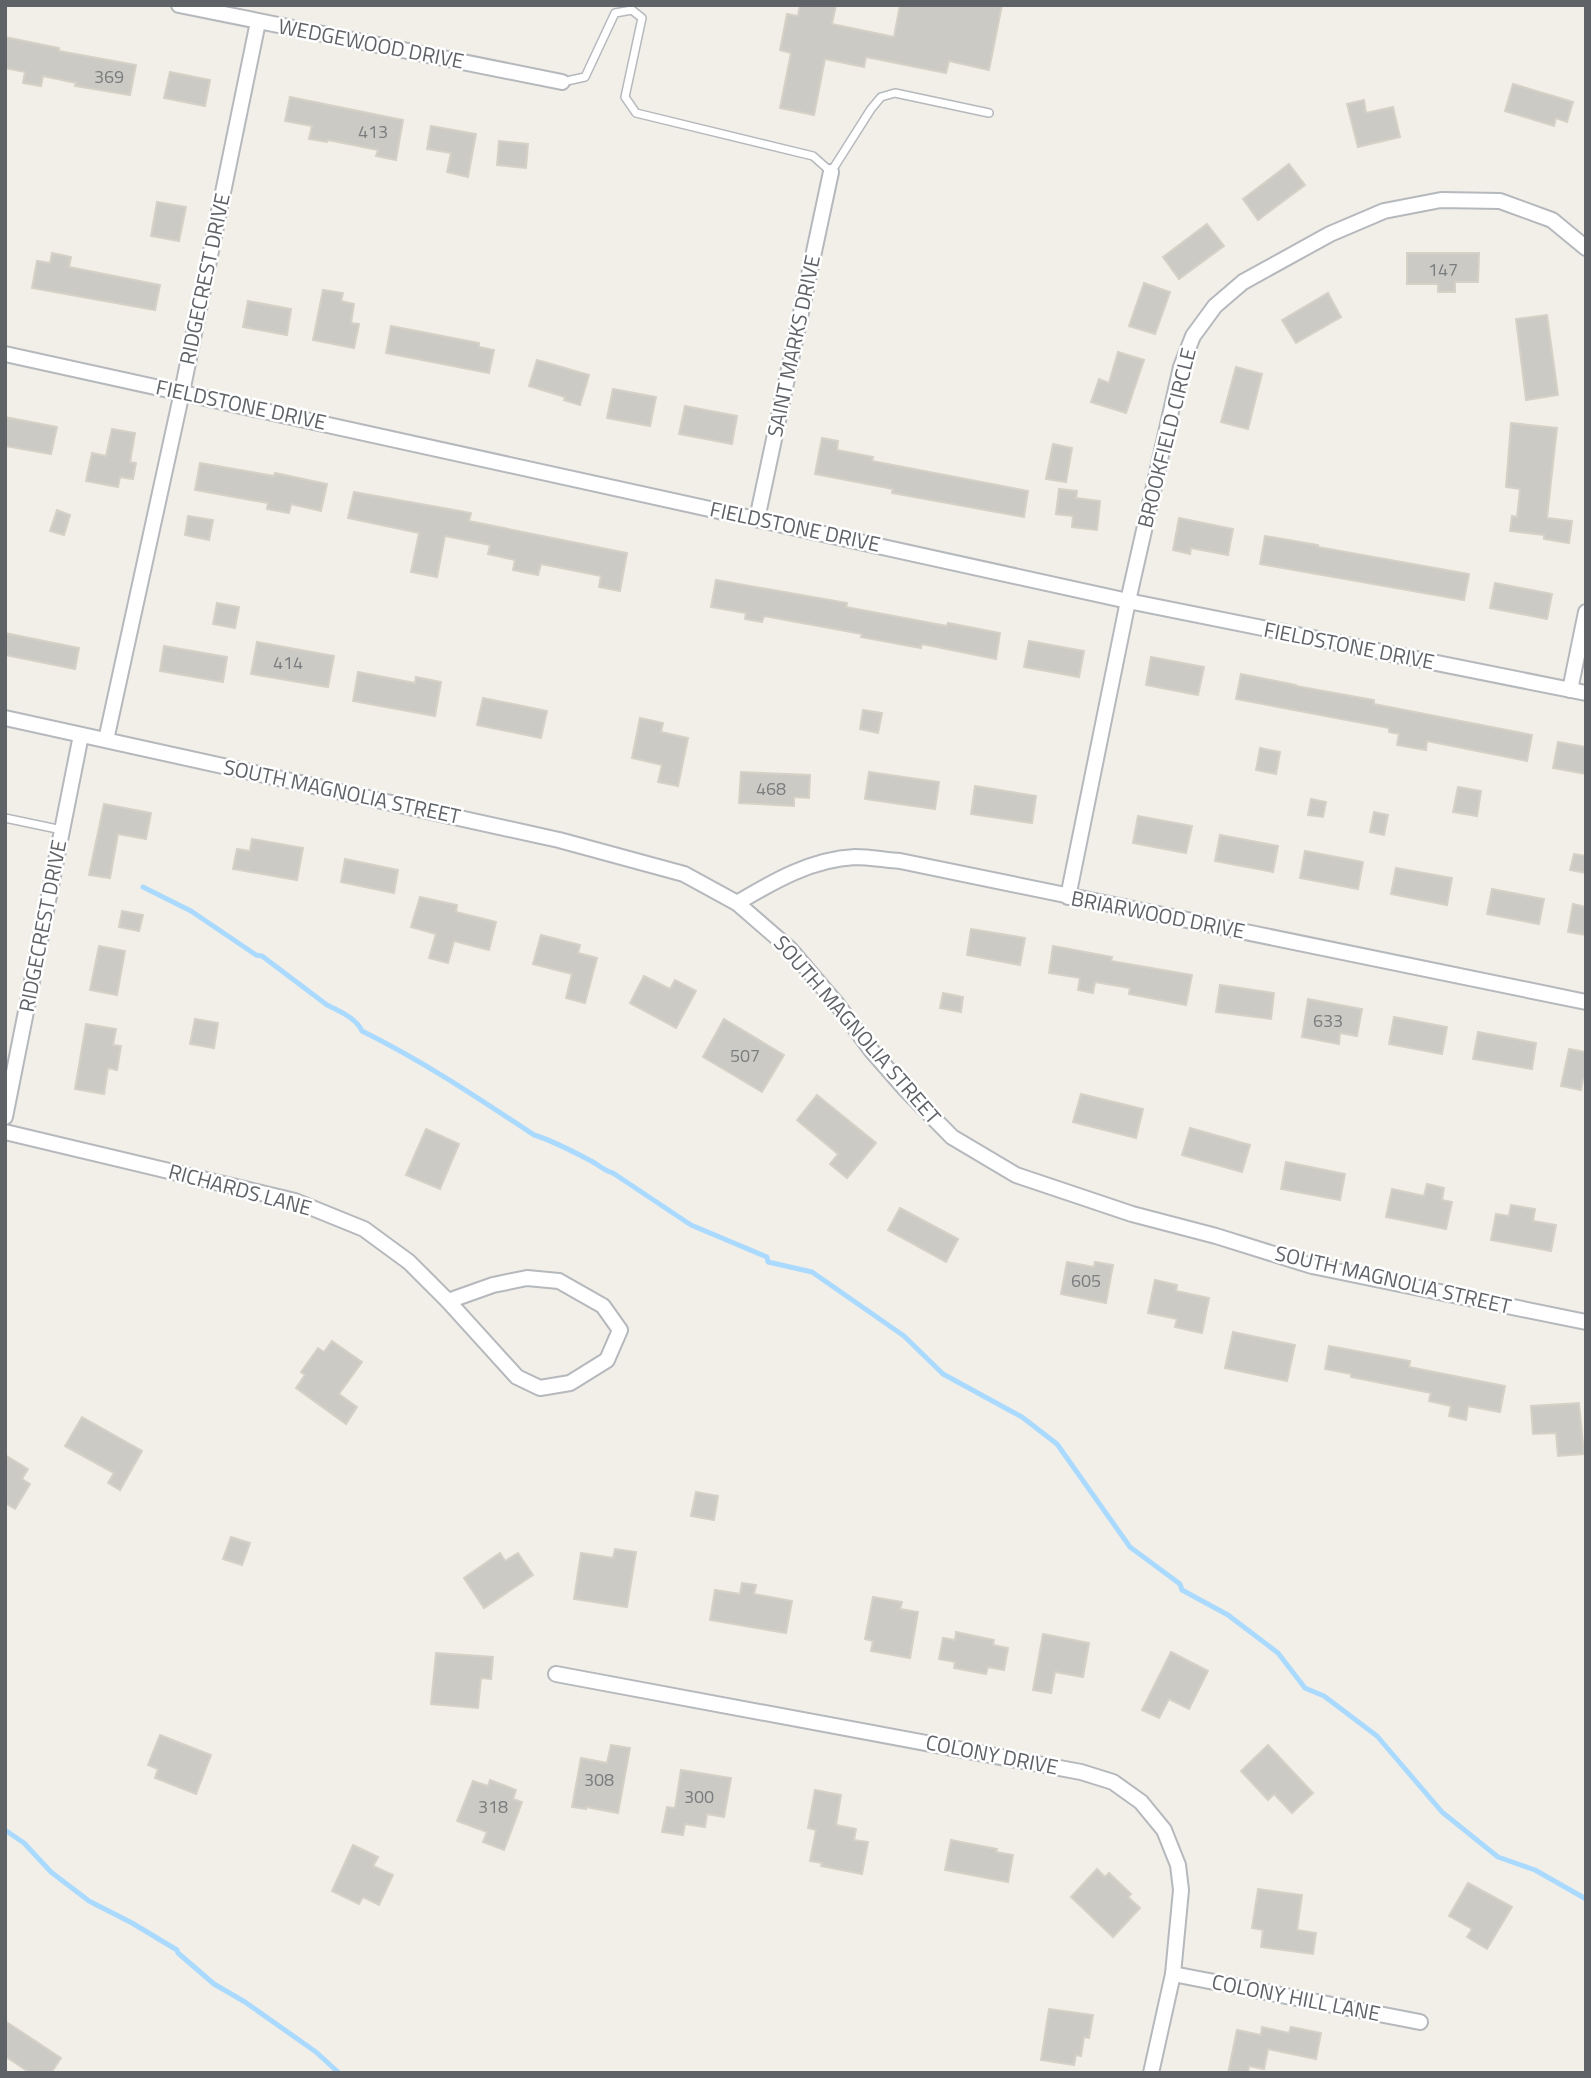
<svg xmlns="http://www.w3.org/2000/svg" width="1591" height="2078" font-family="'Titillium Web',sans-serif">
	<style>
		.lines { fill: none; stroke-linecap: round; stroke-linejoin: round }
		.stream { stroke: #aadaff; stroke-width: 5 }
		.building { fill: #cccac5; stroke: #d6d1c6; stroke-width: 2 }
		.lane-casing { stroke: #b5b8bc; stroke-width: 10 }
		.street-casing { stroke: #b5b8bc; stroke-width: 18 }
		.lane { stroke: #fff; stroke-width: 7 }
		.street { stroke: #fff; stroke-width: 14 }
		.labels { text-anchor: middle; stroke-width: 5; stroke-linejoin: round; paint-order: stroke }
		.number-label { font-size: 18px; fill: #7a7d7f }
		.street-label { font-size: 21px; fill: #5f6368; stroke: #fff }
	</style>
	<rect width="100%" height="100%" fill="#f1efe8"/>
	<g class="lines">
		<g class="stream">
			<path d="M143 887 191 911 256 955 262 956 327 1005C339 1011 356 1018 362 1031 423 1061 478 1098 534 1135 554 1141 574 1152 593 1162 600 1166 605 1171 613 1173L691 1225 767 1257 768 1262 812 1272 904 1336 943 1374 1022 1417 1057 1444 1130 1547 1180 1584 1182 1590 1228 1615 1278 1653 1305 1688 1324 1696 1377 1736 1442 1812 1498 1857 1535 1870 1586 1899"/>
			<path d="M5 1830 24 1843 51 1872 89 1901 132 1923 177 1950 178 1953 214 1984 245 2002 316 2052 339 2073"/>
		</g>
	</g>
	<g class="building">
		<path d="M800 5H836L832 24 894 37 900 5H1002L989 70 949 61 946 73 866 57 864 67 825 59 814 115 780 108 791 53 780 50 787 14 798 16Z"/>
		<path d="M5 37 59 48V51L136 65 130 95 75 86 76 83 43 76 41 86 23 83 25 72 5 68Z"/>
		<path d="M170 72 210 80 205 106 164 98Z"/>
		<path d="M1513 84 1573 102 1567 122 1556 118 1554 126 1505 111Z"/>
		<path d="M290 97 403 120 396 160 376 156 378 150 328 140 327 142 309 139 312 126 285 121Z"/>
		<path d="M1364 100 1366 113 1393 107 1400 137 1358 147 1347 104Z"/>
		<path d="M431 126 476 134 468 177 447 172 451 153 427 149Z"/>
		<path d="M499 141 528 144 526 168 497 165Z"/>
		<path d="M1289 164 1305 185 1258 220 1243 199Z"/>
		<path d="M157 202 186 207 179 241 151 236Z"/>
		<path d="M1207 224 1224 246 1179 279 1163 257Z"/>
		<path d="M52 253 71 257 69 267 160 285 155 310 32 288 37 261 50 263Z"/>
		<path d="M1407 253H1479L1478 282H1455V292H1438V284H1407Z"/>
		<path d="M1144 283 1170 292 1155 334 1129 326Z"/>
		<path d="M323 290 343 293 341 301 354 304 351 323 359 324 354 348 313 340Z"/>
		<path d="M1328 293 1341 317 1296 343 1282 320Z"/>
		<path d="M248 301 291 309 287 335 243 327Z"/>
		<path d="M1547 315 1558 395 1526 400 1516 319Z"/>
		<path d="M391 326 479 343V347L494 350 489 373 386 353Z"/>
		<path d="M1118 352 1144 360 1126 413 1091 402 1099 379 1109 383Z"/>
		<path d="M537 360 589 375 580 405 564 400 565 397 529 386Z"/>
		<path d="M1236 367 1262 374 1248 429 1221 422Z"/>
		<path d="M613 389 656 397 650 426 607 418Z"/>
		<path d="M685 406 737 416 732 444 679 434Z"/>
		<path d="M5 417 57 427 51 454 5 446Z"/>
		<path d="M1511 423 1557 428 1547 518 1572 521 1569 543 1544 539V535L1510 531 1512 516 1517 517 1520 489 1506 487Z"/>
		<path d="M112 429 135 433 130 462 136 463 133 479 120 477 118 487 86 481 92 453 106 456Z"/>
		<path d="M822 438 838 441 837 450 873 457 872 461 1028 491 1024 517 892 493 893 489 815 474Z"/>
		<path d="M1053 444 1072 448 1066 482 1046 479Z"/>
		<path d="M200 463 274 476 275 473 327 484 321 511 291 504 289 513 267 509 268 503 195 490Z"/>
		<path d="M1059 489 1077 491 1076 498 1100 501 1097 530 1072 527 1073 516 1056 514Z"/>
		<path d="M354 492 471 513 469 521 627 553 620 591 599 587 601 576 541 564 538 575 513 570 515 560 488 554 490 545 445 536 437 577 411 572 419 533 348 518Z"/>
		<path d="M57 510 70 515 64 535 50 531Z"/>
		<path d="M188 516 213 520 209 540 185 535Z"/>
		<path d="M1179 518 1233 529 1228 555 1191 548 1190 554 1173 550Z"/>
		<path d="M1265 536 1318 545V547L1469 574 1464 600 1260 564Z"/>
		<path d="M716 580 847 603 846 607 947 626 948 623 1000 633 996 659 922 644 921 648 861 637 862 634 764 616 762 622 745 619 746 613 711 607Z"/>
		<path d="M1495 583 1552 594 1547 619 1490 608Z"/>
		<path d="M217 603 239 607 235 628 213 624Z"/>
		<path d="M5 633 79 648 75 669 5 655Z"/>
		<path d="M1029 641 1084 651 1079 677 1024 667Z"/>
		<path d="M257 642 334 656 328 687 251 674Z"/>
		<path d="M164 646 227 657 223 682 160 671Z"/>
		<path d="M1151 657 1204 667 1198 695 1146 685Z"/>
		<path d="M358 672 415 683 416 677 441 682 435 716 353 701Z"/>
		<path d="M1241 674 1296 685V686L1374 700V704L1532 735 1527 761 1427 741 1426 750 1397 745 1399 734 1389 732V728L1236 699Z"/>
		<path d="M483 698 547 711 541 738 477 725Z"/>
		<path d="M863 710 882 713 878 733 860 729Z"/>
		<path d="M640 718 663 723 661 732 688 738 678 786 658 782 662 765 632 758Z"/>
		<path d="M1558 742 1586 747V774L1553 768Z"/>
		<path d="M1260 748 1280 752 1276 774 1256 770Z"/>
		<path d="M741 772 810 775 809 798 794 797V806L739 803Z"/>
		<path d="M869 772 939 782 935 809 865 799Z"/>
		<path d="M975 786 1036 796 1032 823 971 814Z"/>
		<path d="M1458 787 1481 791 1477 816 1453 812Z"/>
		<path d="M1311 799 1326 802 1323 817 1308 815Z"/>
		<path d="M104 804 151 813 146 839 118 834 110 878 89 875Z"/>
		<path d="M1374 812 1388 815 1384 835 1370 832Z"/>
		<path d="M1138 816 1192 826 1186 853 1133 843Z"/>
		<path d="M1220 835 1278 846 1273 872 1215 861Z"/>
		<path d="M252 839 303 848 297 880 233 869 237 849 250 851Z"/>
		<path d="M1305 851 1363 862 1358 889 1300 878Z"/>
		<path d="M1574 854 1586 856V873L1570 870Z"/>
		<path d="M345 859 398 870 394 893 341 882Z"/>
		<path d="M1396 868 1452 878 1447 905 1391 894Z"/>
		<path d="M1492 889 1544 899 1539 924 1487 914Z"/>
		<path d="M420 897 457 905 456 912 496 922 489 950 454 941 448 963 429 958 436 934 411 927Z"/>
		<path d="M1573 904 1586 907V935L1568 932Z"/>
		<path d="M122 911 143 915 139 931 119 927Z"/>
		<path d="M971 929 1025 938 1020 965 967 955Z"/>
		<path d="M541 935 580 945 578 953 597 958 585 1003 566 998 572 974 533 964Z"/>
		<path d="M99 946 125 951 117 995 90 990Z"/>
		<path d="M1053 946 1112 957 1111 961 1192 975 1186 1005 1129 994 1130 988 1095 982 1093 993 1078 990 1080 978 1049 973Z"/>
		<path d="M644 976 670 989 675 980 696 991 676 1028 630 1003Z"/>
		<path d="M1220 985 1274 993 1271 1019 1216 1012Z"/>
		<path d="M943 993 963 997 961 1012 940 1008Z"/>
		<path d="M1308 999 1362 1009 1357 1036 1340 1033 1339 1044 1302 1037Z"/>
		<path d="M1394 1017 1447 1027 1442 1054 1389 1044Z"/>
		<path d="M195 1019 218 1023 214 1048 190 1044Z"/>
		<path d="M724 1019 784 1055 762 1092 703 1057Z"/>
		<path d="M86 1024 116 1029 113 1045 121 1046 117 1070 108 1068 104 1094 75 1089Z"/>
		<path d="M1478 1032 1536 1043 1532 1069 1473 1059Z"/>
		<path d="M1569 1049 1586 1052V1079H1583L1581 1090 1561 1086Z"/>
		<path d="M1081 1094 1143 1109 1136 1138 1073 1122Z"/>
		<path d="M817 1095 876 1143 847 1178 830 1164 838 1154 797 1120Z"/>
		<path d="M1190 1128 1250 1145 1242 1172 1182 1155Z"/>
		<path d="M426 1129 459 1144 440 1189 406 1175Z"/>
		<path d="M1286 1162 1345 1174 1340 1200 1281 1189Z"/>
		<path d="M1427 1184 1444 1188 1442 1200 1452 1202 1446 1229 1386 1217 1392 1189 1424 1196Z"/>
		<path d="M1511 1205 1535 1209 1533 1221 1556 1225 1551 1251 1491 1240 1496 1214 1509 1216Z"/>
		<path d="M900 1208 958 1239 946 1262 888 1230Z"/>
		<path d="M1067 1262 1094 1267 1095 1262 1113 1265 1106 1303 1061 1294Z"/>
		<path d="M1155 1280 1177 1285 1176 1291 1209 1298 1202 1333 1175 1327 1177 1319 1148 1313Z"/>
		<path d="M1233 1332 1295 1345 1287 1381 1225 1368Z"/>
		<path d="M332 1341 362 1362 339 1394 357 1407 346 1424 296 1388 305 1375 301 1372 318 1348 324 1352Z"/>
		<path d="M1329 1346 1410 1361 1409 1367 1505 1386 1500 1412 1468 1406 1466 1420 1449 1416 1451 1406 1429 1401 1431 1393 1351 1377V1374L1325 1369Z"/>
		<path d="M1579 1403 1584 1454 1558 1456 1556 1433 1533 1434 1531 1406Z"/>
		<path d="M82 1417 142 1451 120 1490 108 1483 114 1473 65 1446Z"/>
		<path d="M5 1455 28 1469 22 1479 30 1484 15 1509 5 1503Z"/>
		<path d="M696 1492 718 1496 714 1520 691 1516Z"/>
		<path d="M231 1537 250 1543 242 1565 223 1559Z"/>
		<path d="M615 1549 636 1552 627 1607 574 1599 581 1553 613 1558Z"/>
		<path d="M500 1553 505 1561 518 1553 533 1575 484 1608 464 1578Z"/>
		<path d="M742 1583 756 1585 754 1594 792 1601 786 1633 710 1620 715 1590 740 1594Z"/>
		<path d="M873 1597 902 1602 900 1609 918 1612 910 1658 871 1651 873 1641 865 1639Z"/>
		<path d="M956 1632 994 1640 993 1645 1008 1648 1004 1670 988 1667 986 1674 954 1668 955 1662 939 1659 943 1638 955 1640Z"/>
		<path d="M1043 1634 1089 1643 1083 1677 1055 1672 1051 1693 1033 1690Z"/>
		<path d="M1171 1652 1208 1671 1189 1709 1169 1699 1159 1718 1142 1710Z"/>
		<path d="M436 1653 493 1657 491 1679 481 1678 478 1708 431 1704Z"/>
		<path d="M160 1735 211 1755 196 1794 155 1778 158 1769 148 1765Z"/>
		<path d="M611 1745 630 1748 618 1813 586 1807V1809L572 1807 581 1758 607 1763Z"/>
		<path d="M1268 1745 1313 1793 1292 1813 1274 1794 1268 1800 1241 1771Z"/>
		<path d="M681 1770 731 1778 724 1817 707 1814 705 1827 685 1824 683 1835 662 1832 667 1807 675 1808Z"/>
		<path d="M490 1780 516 1790 513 1799 522 1802 504 1850 483 1842 487 1832 457 1821 473 1781 488 1786Z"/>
		<path d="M815 1790 841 1795 836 1825 856 1829 854 1840 868 1842 862 1874 821 1866 822 1863 810 1861 816 1830 808 1828Z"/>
		<path d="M951 1840 997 1849 996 1852 1013 1855 1008 1882 945 1870Z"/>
		<path d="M353 1845 378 1857 373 1866 393 1875 379 1905 363 1897 359 1904 332 1891Z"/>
		<path d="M1097 1869 1105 1877 1109 1873 1131 1894 1128 1897 1140 1908 1113 1937 1071 1897Z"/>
		<path d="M1468 1883 1512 1907 1487 1949 1467 1937 1472 1929 1449 1916Z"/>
		<path d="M1258 1889 1302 1895 1297 1930 1316 1933 1313 1954 1261 1947 1263 1930 1252 1928Z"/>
		<path d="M1049 2009 1093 2015 1089 2038 1084 2037 1081 2056 1076 2055 1074 2065 1041 2060Z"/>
		<path d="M5 2021 61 2058 51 2073H30L5 2056Z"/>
		<path d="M1262 2027 1289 2033 1291 2027 1321 2033 1316 2059 1268 2049 1264 2069 1249 2066 1248 2073H1228L1237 2030 1261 2035Z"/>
	</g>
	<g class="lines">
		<defs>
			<g id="lane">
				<path d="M562 82 585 77 615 13 632 10 642 18 625 97 636 113 813 156 831 172 871 109 881 97 895 93 989 113"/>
				<path d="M5 818 62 830"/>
			</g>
			<g id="street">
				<path d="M179 5 562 82"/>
				<path d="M5 354 1128 601 1586 693"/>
				<path d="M757 519 831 172"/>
				<path d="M1570 690 1586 612"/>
				<path d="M5 718 559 840 684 874 737 903 790 949 837 1004 871 1050 906 1090 952 1137 1016 1175 1132 1214 1216 1236 1312 1266 1586 1322"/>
				<path d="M106 740 182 392 258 22"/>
				<path d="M1068 897 1128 601 1181 367 1193 336 1215 306 1243 282 1330 234 1384 211 1441 200 1500 201 1552 220 1586 248"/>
				<path d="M737 903C774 881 812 859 855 857 870 857 885 860 900 861L1586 1002"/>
				<path d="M5 1117 81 735"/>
				<path d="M5 1132 295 1201 364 1229 409 1262 448 1301"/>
				<path d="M527 1278 559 1281 603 1306 620 1330 607 1360 570 1383 540 1388 517 1377 448 1301 493 1285Z"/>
				<path d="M556 1674 1081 1772 1113 1782 1141 1802 1164 1830 1178 1865 1181 1890 1173 1974 1151 2073"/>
				<path d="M1173 1974 1420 2022"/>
			</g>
		</defs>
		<use href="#lane" class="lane-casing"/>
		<use href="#street" class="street-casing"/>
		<use href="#lane" class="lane"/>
		<use href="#street" class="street"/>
	</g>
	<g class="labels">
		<g class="number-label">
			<text x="109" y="83">369</text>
			<text x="373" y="138">413</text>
			<text x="1443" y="276">147</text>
			<text x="288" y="669">414</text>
			<text x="771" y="795">468</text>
			<text x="1328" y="1027">633</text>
			<text x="745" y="1062">507</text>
			<text x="1086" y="1287">605</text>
			<text x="599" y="1786">308</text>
			<text x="699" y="1803">300</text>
			<text x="493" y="1813">318</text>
		</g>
		<g class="street-label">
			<text transform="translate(371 44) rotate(11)" y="7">WEDGEWOOD DRIVE</text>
			<text transform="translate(205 279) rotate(-78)" y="7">RIDGECREST DRIVE</text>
			<text transform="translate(794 346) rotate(-78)" y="7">SAINT MARKS DRIVE</text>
			<text transform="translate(241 405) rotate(12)" y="7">FIELDSTONE DRIVE</text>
			<text transform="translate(1167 438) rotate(-76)" y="7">BROOKFIELD CIRCLE</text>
			<text transform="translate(795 527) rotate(12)" y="7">FIELDSTONE DRIVE</text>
			<text transform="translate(1349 646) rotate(11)" y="7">FIELDSTONE DRIVE</text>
			<text transform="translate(342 792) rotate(12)" y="7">SOUTH MAGNOLIA STREET</text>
			<text transform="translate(1158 915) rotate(11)" y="7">BRIARWOOD DRIVE</text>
			<text transform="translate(43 926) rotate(-79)" y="7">RIDGECREST DRIVE</text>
			<text transform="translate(857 1030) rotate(49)" y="7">SOUTH MAGNOLIA STREET</text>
			<text transform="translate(240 1190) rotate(15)" y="7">RICHARDS LANE</text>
			<text transform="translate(1393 1280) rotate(13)" y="7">SOUTH MAGNOLIA STREET</text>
			<text transform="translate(992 1755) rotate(11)" y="7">COLONY DRIVE</text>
			<text transform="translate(1296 1998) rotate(11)" y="7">COLONY HILL LANE</text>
		</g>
	</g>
	<rect width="1591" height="2078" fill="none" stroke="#5f6368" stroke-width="14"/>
</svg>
